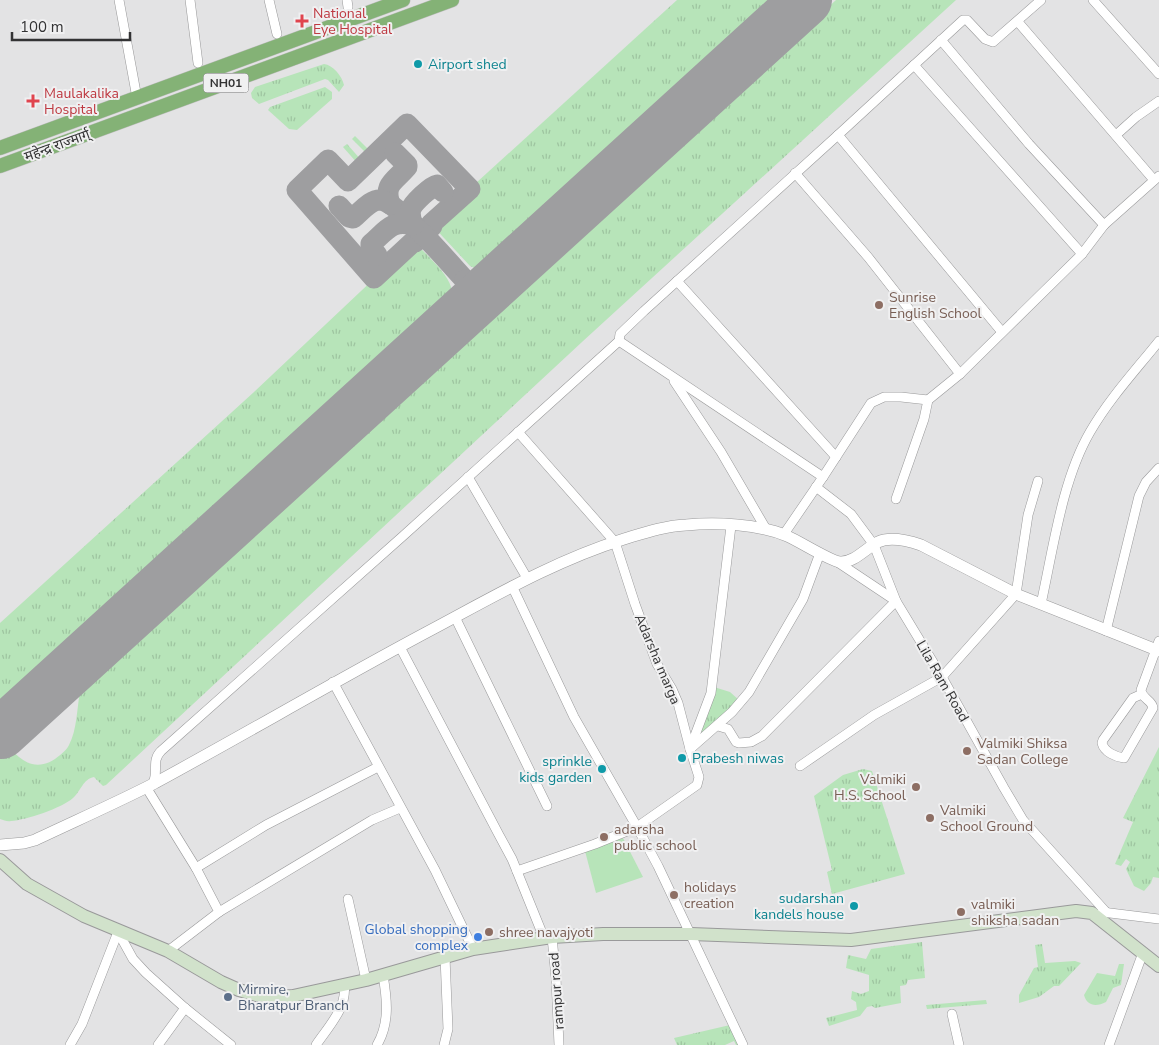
<svg xmlns="http://www.w3.org/2000/svg" width="1159" height="1045" font-family="'Nunito Sans','Noto Sans Devanagari',sans-serif">
	<style>
		.grass { fill: url(#grass-tufts) }
		.park { fill: #b7e4b9 }
		.lines { fill: none; stroke-linecap: round; stroke-linejoin: round }
		.taxiway { stroke: #9e9ea0; stroke-width: 21 }
		.runway { stroke: #9e9ea0; stroke-width: 52 }
		.minor-casing { stroke: #99999a; stroke-width: 10 }
		.tertiary-casing { stroke: #99999a; stroke-width: 12 }
		.secondary-casing { stroke: #99999a; stroke-width: 14 }
		.trunk-casing { stroke: #bebebe; stroke-width: 15 }
		.minor { stroke: #fff; stroke-width: 9 }
		.tertiary { stroke: #fff; stroke-width: 11 }
		.secondary { stroke: #d1e2cb; stroke-width: 12 }
		.trunk { stroke: #84b276; stroke-width: 14 }
		.health-dot { fill: #e0444e; stroke: #f0f0f1; stroke-width: 2 }
		.culture-dot { fill: #0f9aa8; stroke: #f0f0f1; stroke-width: 2 }
		.education-dot { fill: #8d6e63; stroke: #f0f0f1; stroke-width: 2 }
		.shop-dot { fill: #3f7fe0; stroke: #f0f0f1; stroke-width: 2 }
		.service-dot { fill: #5c6f8a; stroke: #f0f0f1; stroke-width: 2 }
		.labels { text-anchor: middle; stroke-width: 4; stroke-linejoin: round; paint-order: stroke }
		.shield { fill: #f0f0f1; stroke: #6c6c6d; stroke-width: 1 }
		.shield-label { font-size: 12px; font-weight: bold; fill: #333334 }
		.health-label { font-size: 14px; fill: #be3a42; stroke: #f0f0f1; text-anchor: start }
		.culture-label { font-size: 14px; fill: #0d838f; stroke: #f0f0f1; text-anchor: start }
		.street-label { font-size: 14px; fill: #333334; stroke: #f0f0f1 }
		.education-label { font-size: 14px; fill: #785e54; stroke: #f0f0f1; text-anchor: start }
		.shop-label { font-size: 14px; fill: #366cbe; stroke: #f0f0f1; text-anchor: end }
		.service-label { font-size: 14px; fill: #4e5e75; stroke: #f0f0f1; text-anchor: start }
	</style>
	<defs>
		<pattern id="grass-tufts" width="24" height="20" patternUnits="userSpaceOnUse" patternTransform="scale(1.25)"><rect width="24" height="20" fill="#b7e4b9"/><path d="M3 7l-1-3M5 7V3M7 7l1-3M15 17l-1-3M17 17v-4M19 17l1-3" fill="none" stroke="#9ec4a0"/></pattern>
	</defs>
	<rect width="100%" height="100%" fill="#e3e3e4"/>
	<g class="grass">
		<path d="M677 0H785L495 264C487 270 478 270 470 266L431 224Z"/>
		<path d="M836 0H956L582 342 106 785 103 786 94 777C83 779 81 791 73 798 62 808 26 820 11 821 7 822 4 820 0 819V737C15 754 30 775 55 759 60 755 66 751 69 745 77 730 77 708 80 691Z"/>
		<path d="M324 64C333 65 342 76 344 85L339 92 328 80 325 79 259 104 252 98 251 93 255 87Z"/>
		<path d="M325 87 332 92V99L297 130 289 129 268 110 270 107Z"/>
		<path d="M355 136 371 152 368 155 352 139Z"/>
		<path d="M347 144 362 161 358 164 343 147Z"/>
		<path d="M335 155 350 172 347 176 331 159Z"/>
		<path d="M414 241C424 253 447 272 451 287 453 295 450 302 446 309L0 716V623L254 392Z"/>
		<path d="M714 687 730 692 740 701 697 741Z"/>
		<path d="M1159 747V878L1153 877 1151 883 1144 891 1134 886 1126 869 1130 862 1126 859 1121 866 1115 864 1133 822 1123 818Z"/>
		<path d="M863 769 872 771 905 874 832 894 827 872 832 870 814 796 843 775Z"/>
		<path d="M922 942 925 978 908 980 906 985 900 986 901 1003 875 1008 872 1006 867 1007 860 1016 829 1026 826 1018 857 1010 856 1002 851 999 852 991 861 994 869 991V975L846 968 848 955 866 959 871 949Z"/>
		<path d="M1042 944 1045 963 1075 961 1081 963 1059 986H1054L1039 997 1019 1003V995L1034 968 1038 967 1035 945Z"/>
		<path d="M1119 964H1124L1121 985 1113 988 1106 1002C1096 1007 1087 1006 1084 995L1097 973 1115 976Z"/>
		<path d="M986 1000 987 1004 927 1009 926 1005Z"/>
		<path d="M730 1025 741 1045H736L734 1041 725 1045H677L674 1038Z"/>
	</g>
	<path class="park" d="M623 838 643 877 596 893 585 851Z"/>
	<g class="lines">
		<g class="taxiway">
			<path d="M407 124 470 189 431 224 432 226 415 242 414 241 374 278 297 190 328 160 348 181Z"/>
			<path d="M390 204C383 184 395 181 407 167V165L395 153"/>
			<path d="M339 206 349 217 353 218C361 212 370 199 381 200 397 202 451 265 465 280 476 288 486 287 498 281"/>
			<path d="M377 255 371 248V244C386 231 392 219 413 225 411 220 409 215 411 209 413 203 431 186 437 185L443 192"/>
			<path d="M460 315C470 304 473 293 465 280"/>
		</g>
		<path class="runway" d="M1 733 806 0"/>
		<defs>
			<g id="minor">
				<path d="M119 0 137 98"/>
				<path d="M190 0 198 63"/>
				<path d="M269 0 277 34"/>
				<path d="M347 0 348 7"/>
				<path d="M1093 0 1159 74"/>
				<path d="M1018 22 1154 180"/>
				<path d="M941 40 1029 144 1104 225"/>
				<path d="M914 65 1082 254"/>
				<path d="M1116 135 1136 117 1159 101"/>
				<path d="M795 173 868 257 960 374"/>
				<path d="M677 281 836 457"/>
				<path d="M1002 332 838 135 963 20H967L985 39 993 42 1041 0"/>
				<path d="M619 341 823 477"/>
				<path d="M674 381 721 452 766 529"/>
				<path d="M518 432 615 542 635 604 657 664 672 689 678 703 690 749"/>
				<path d="M468 477 527 578"/>
				<path d="M896 499 924 419 928 400"/>
				<path d="M784 534 823 477 871 403 884 397H901L928 400 960 374 1082 254 1104 225 1159 176"/>
				<path d="M836 561 896 601 942 677 1004 788 1023 820 1106 912"/>
				<path d="M512 586 574 717 637 827 595 844 517 871"/>
				<path d="M1041 604C1053 550 1062 480 1090 432 1109 399 1135 371 1159 341"/>
				<path d="M455 617 547 806"/>
				<path d="M1106 631 1139 496 1146 482 1159 468"/>
				<path d="M400 647 499 835 512 859 544 938"/>
				<path d="M333 682 435 870 473 949"/>
				<path d="M1142 694 1133 698 1103 740 1102 743C1104 752 1116 757 1124 758L1153 708C1152 700 1142 699 1141 690L1159 641"/>
				<path d="M718 726 728 729 736 742 739 743 751 742 762 736 896 601 874 545 851 514 816 487"/>
				<path d="M691 746 711 693 731 526"/>
				<path d="M800 766 874 715 942 677 1016 594 1028 515 1038 481"/>
				<path d="M153 783C159 771 151 761 161 751L403 536 619 341 620 334 644 311 838 135"/>
				<path d="M146 787 196 868 219 912 168 951"/>
				<path d="M196 868 266 825 378 767"/>
				<path d="M348 899 366 980"/>
				<path d="M219 912 372 820 400 808"/>
				<path d="M1102 912 1159 919"/>
				<path d="M118 932 133 959 146 973 185 1008 231 1045"/>
				<path d="M552 937 556 978 559 1045"/>
				<path d="M952 1014 959 1045"/>
				<path d="M70 1045 82 1024 118 932"/>
				<path d="M158 1045 185 1008"/>
				<path d="M316 1045C328 1027 348 1007 344 984"/>
				<path d="M377 1045C390 1023 387 999 383 975"/>
				<path d="M444 1045 448 1029 445 957"/>
				<path d="M743 1045 658 866 637 827 697 785 699 777 690 749 732 712 749 692 803 599 820 553"/>
				<path d="M1109 1045 1141 958 1144 955"/>
			</g>
			<path id="tertiary" d="M0 845 24 843 35 840C75 821 116 803 155 783 247 733 337 680 429 631 493 597 554 561 624 539 644 533 664 526 686 525 716 522 759 524 787 536 799 541 830 561 840 562 854 563 866 548 878 542 891 536 909 541 921 545L1016 594 1159 651"/>
			<path id="secondary" d="M0 860 27 884 84 916 168 951 221 982 239 990 256 995 273 997 293 996 366 980 473 949 552 937 603 934H691L851 940 1076 911 1092 913 1159 966"/>
			<g id="trunk">
				<path d="M0 148 403 0"/>
				<path d="M0 166 452 0"/>
			</g>
		</defs>
		<use href="#minor" class="minor-casing"/>
		<use href="#tertiary" class="tertiary-casing"/>
		<use href="#secondary" class="secondary-casing"/>
		<use href="#trunk" class="trunk-casing"/>
		<use href="#minor" class="minor"/>
		<use href="#tertiary" class="tertiary"/>
		<use href="#secondary" class="secondary"/>
		<use href="#trunk" class="trunk"/>
	</g>
	<g class="health-dot">
		<path d="M299.5 13.5h5v5h5v5h-5v5h-5v-5h-5v-5h5z"/>
		<path d="M30.5 93.5h5v5h5v5h-5v5h-5v-5h-5v-5h5z"/>
	</g>
	<g class="culture-dot">
		<circle cx="418" cy="64" r="5"/>
		<circle cx="682" cy="758" r="5"/>
		<circle cx="602" cy="769" r="5"/>
		<circle cx="854" cy="906" r="5"/>
	</g>
	<g class="education-dot">
		<circle cx="879" cy="305" r="5"/>
		<circle cx="967" cy="751" r="5"/>
		<circle cx="916" cy="787" r="5"/>
		<circle cx="930" cy="818" r="5"/>
		<circle cx="604" cy="837" r="5"/>
		<circle cx="674" cy="895" r="5"/>
		<circle cx="961" cy="912" r="5"/>
		<circle cx="489" cy="932" r="5"/>
	</g>
	<circle class="shop-dot" cx="478" cy="937" r="5"/>
	<circle class="service-dot" cx="228" cy="997" r="5"/>
	<g class="labels">
		<rect class="shield" x="203.5" y="73.5" width="45" height="19" rx="4"/>
		<g class="shield-label">
			<text x="226" y="87">NH01</text>
		</g>
		<g class="health-label">
			<text x="313" y="18">National<tspan x="313" dy="16">Eye Hospital</tspan></text>
			<text x="44" y="98">Maulakalika<tspan x="44" dy="16">Hospital</tspan></text>
		</g>
		<g class="culture-label">
			<text x="428" y="69">Airport shed</text>
			<text x="692" y="763">Prabesh niwas</text>
			<text x="592" y="766" text-anchor="end">sprinkle<tspan x="592" dy="16">kids garden</tspan></text>
			<text x="844" y="903" text-anchor="end">sudarshan<tspan x="844" dy="16">kandels house</tspan></text>
		</g>
		<g class="street-label">
			<text transform="translate(57 145) rotate(-20)" y="5">महेन्द्र राज्मार्ग्</text>
			<text transform="translate(658 659) rotate(67)" y="5">Adarsha marga</text>
			<text transform="translate(943 681) rotate(60)" y="5">Lila Ram Road</text>
			<text transform="translate(556 991) rotate(-94)" y="5">rampur road</text>
		</g>
		<g class="education-label">
			<text x="889" y="302">Sunrise<tspan x="889" dy="16">English School</tspan></text>
			<text x="977" y="748">Valmiki Shiksa<tspan x="977" dy="16">Sadan College</tspan></text>
			<text x="906" y="784" text-anchor="end">Valmiki<tspan x="906" dy="16">H.S. School</tspan></text>
			<text x="940" y="815">Valmiki<tspan x="940" dy="16">School Ground</tspan></text>
			<text x="614" y="834">adarsha<tspan x="614" dy="16">public school</tspan></text>
			<text x="684" y="892">holidays<tspan x="684" dy="16">creation</tspan></text>
			<text x="971" y="909">valmiki<tspan x="971" dy="16">shiksha sadan</tspan></text>
			<text x="499" y="937">shree navajyoti</text>
		</g>
		<g class="shop-label">
			<text x="468" y="934">Global shopping<tspan x="468" dy="16">complex</tspan></text>
		</g>
		<g class="service-label">
			<text x="238" y="994">Mirmire,<tspan x="238" dy="16">Bharatpur Branch</tspan></text>
		</g>
	</g>
	<path d="M12 32v8h118v-8" fill="none" stroke="#333334" stroke-width="2.5"/>
	<text x="20" y="32" font-size="15" fill="#333334" stroke="#f0f0f1" stroke-width="4" paint-order="stroke">100 m</text>
</svg>
